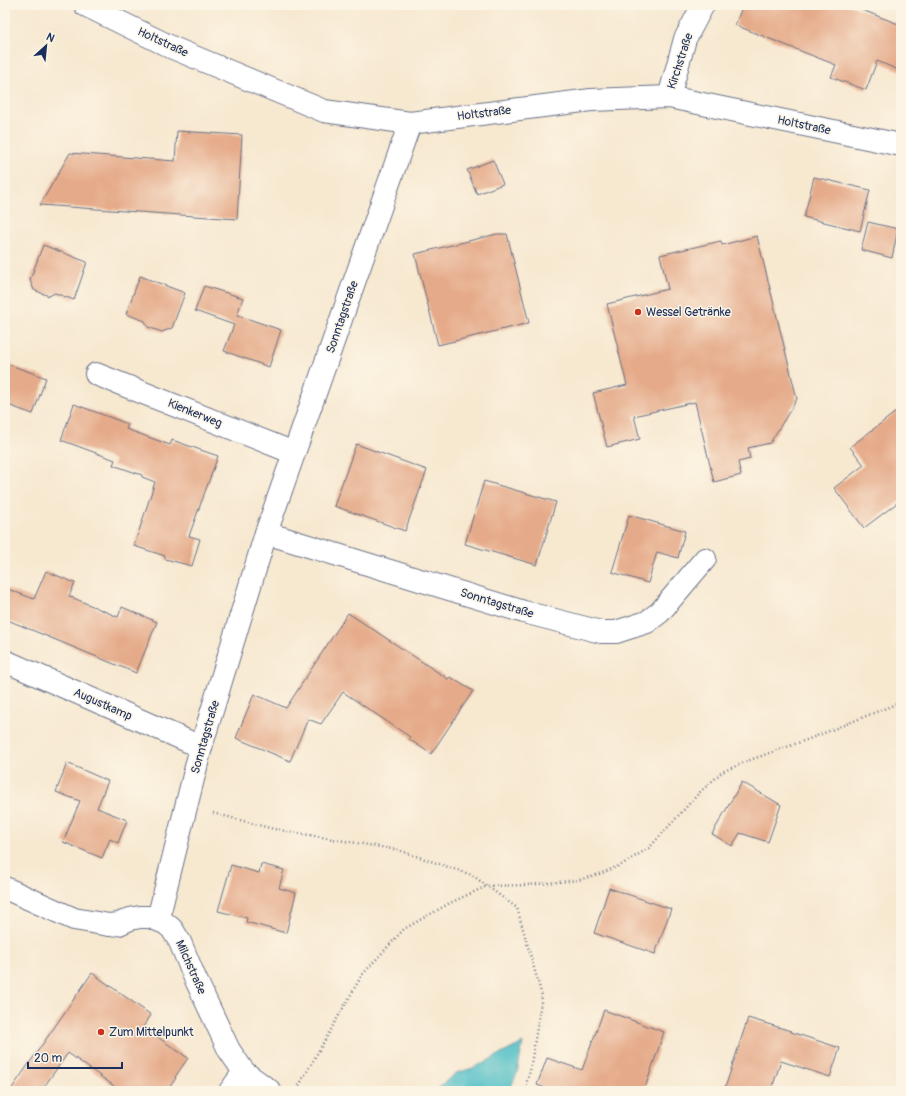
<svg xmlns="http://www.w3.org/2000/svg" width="906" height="1096" font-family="Pangolin,sans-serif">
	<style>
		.water { fill: #52c0c7; stroke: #367892 }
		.building { fill: #e5aa89 }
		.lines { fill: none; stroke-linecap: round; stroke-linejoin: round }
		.minor-casing { stroke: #687086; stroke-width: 24 }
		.path { stroke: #687086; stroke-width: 2.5; stroke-dasharray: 1 3; stroke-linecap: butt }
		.minor { stroke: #fff; stroke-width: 22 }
		.poi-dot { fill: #c8321e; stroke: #fcf5e5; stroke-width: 1.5 }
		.labels { text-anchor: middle; stroke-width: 3; stroke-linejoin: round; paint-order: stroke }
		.street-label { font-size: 12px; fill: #1b2f5e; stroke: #fcf5e5 }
		.poi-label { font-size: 12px; fill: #1b2f5e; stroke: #fcf5e5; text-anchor: start }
	</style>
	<rect width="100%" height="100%" fill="#fcf5e5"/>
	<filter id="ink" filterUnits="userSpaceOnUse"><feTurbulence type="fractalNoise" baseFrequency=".025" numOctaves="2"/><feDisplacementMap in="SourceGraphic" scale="8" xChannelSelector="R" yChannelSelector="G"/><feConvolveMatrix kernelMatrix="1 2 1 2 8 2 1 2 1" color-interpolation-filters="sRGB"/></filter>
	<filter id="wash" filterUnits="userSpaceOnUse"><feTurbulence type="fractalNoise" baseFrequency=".012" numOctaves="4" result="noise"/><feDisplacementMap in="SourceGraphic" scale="16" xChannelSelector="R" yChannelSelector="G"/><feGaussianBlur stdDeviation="0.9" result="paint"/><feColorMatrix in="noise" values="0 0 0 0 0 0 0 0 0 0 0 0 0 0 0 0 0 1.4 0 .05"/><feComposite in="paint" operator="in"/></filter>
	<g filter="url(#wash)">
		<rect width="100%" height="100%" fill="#f7e8d0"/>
		<path class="water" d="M523 1043 517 1073 509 1091H441L438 1088 456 1073 473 1068Z"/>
		<g id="blocks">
			<g class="building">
				<path d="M743 5H849L901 25V71L877 61 866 90 831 77 836 65 735 25Z"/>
				<path d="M177 131 242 135 237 219 40 205 70 153 175 161Z"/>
				<path d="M493 160 503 184 477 194 467 170Z"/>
				<path d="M814 177 870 190 860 231 804 217Z"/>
				<path d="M868 222 898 229 892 258 861 250Z"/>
				<path d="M497 234H507L529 323 438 345 415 254Z"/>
				<path d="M757 236 797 399 770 443 748 448 750 459 738 462 741 475 714 482 695 402 634 416 640 439 607 447 593 393 627 385 607 304 668 289 660 255 721 241 722 245Z"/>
				<path d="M43 245 87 262 74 300 55 293 49 296 34 290 30 280Z"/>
				<path d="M140 276 185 293 172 328 162 332 148 327 145 321 126 314Z"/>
				<path d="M204 286 243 298 237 315 281 330 269 367 224 351 234 325 195 311Z"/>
				<path d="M5 363 46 378 33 414 5 404Z"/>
				<path d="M74 404 128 424 126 429 170 445 172 440 218 456 189 536 200 539 192 566 165 559V556L134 546 155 482 142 477V475L113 465 115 460 61 440Z"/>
				<path d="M901 408V500L864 528 834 488 864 465 850 447Z"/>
				<path d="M356 444 427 470 405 531 334 506Z"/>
				<path d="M484 481 556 502 537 565 465 544Z"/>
				<path d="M629 515 685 531 678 558 657 552 648 583 612 572Z"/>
				<path d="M46 571 75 583 69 596 118 617 122 607 157 622 136 673 5 619V588L34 599Z"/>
				<path d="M348 613 448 679 450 677 473 691 431 754 409 739 410 737 343 692 321 724 308 719 290 761 236 738 254 694 286 708Z"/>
				<path d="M67 763 108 781 97 808 127 820 118 843 110 839 102 858 63 842 80 801 56 792Z"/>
				<path d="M742 782 781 805 768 842 740 833 732 846 712 834Z"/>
				<path d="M261 864 284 870 279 888 296 893 286 933 246 922 247 918 218 911 231 865 259 873Z"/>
				<path d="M609 888 671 909 655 954 594 933Z"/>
				<path d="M92 973 151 1015 143 1027 188 1058 175 1077 176 1078 167 1091H121L68 1053 41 1091H10Z"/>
				<path d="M604 1010 664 1032 644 1091H636L629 1089V1091H554L537 1085 547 1058 582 1070Z"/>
				<path d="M748 1018 791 1031V1032L840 1048 830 1077 781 1061 771 1091H724Z"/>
			</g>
		</g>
	</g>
	<g filter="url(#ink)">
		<use href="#blocks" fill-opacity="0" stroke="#687086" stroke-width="1"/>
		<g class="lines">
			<defs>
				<g id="minor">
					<path d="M85 5 173 48 324 111 410 123 591 100 669 97 901 145"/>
					<path d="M669 97 685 39 703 5"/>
					<path d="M96 374 294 453"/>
					<path d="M266 533 524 612 601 632H616L647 622 660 612 705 559"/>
					<path d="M5 661 201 747"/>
					<path d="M5 888 74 919 109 925 119 924 130 919 140 917H150L165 923 172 929 180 942 195 978 229 1050 244 1072 270 1091"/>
					<path d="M158 919 201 747 266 533 410 123"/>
					<path d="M230 1091 244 1072"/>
				</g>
			</defs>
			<use href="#minor" class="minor-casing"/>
			<g class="path">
				<path d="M213 813 274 829 398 850 472 875 517 908 542 996 530 1071 524 1091"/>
				<path d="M297 1089 362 975 404 929 450 903 487 886 527 885 579 880 602 873 621 865 649 848 699 793 722 772 750 760 809 739 901 702"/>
			</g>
			<use href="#minor" class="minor"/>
		</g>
	</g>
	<g class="poi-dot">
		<circle cx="638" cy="312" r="4"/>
		<circle cx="101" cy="1032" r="4"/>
	</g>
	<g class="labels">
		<g class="street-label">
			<text transform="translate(163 42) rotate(25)" y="4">Holtstraße</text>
			<text transform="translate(680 61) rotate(-72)" y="4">Kirchstraße</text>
			<text transform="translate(484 113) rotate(-7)" y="4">Holtstraße</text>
			<text transform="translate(804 125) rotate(12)" y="4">Holtstraße</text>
			<text transform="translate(342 317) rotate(-71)" y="4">Sonntagstraße</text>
			<text transform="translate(195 413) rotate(22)" y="4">Kienkerweg</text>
			<text transform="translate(497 603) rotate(17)" y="4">Sonntagstraße</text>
			<text transform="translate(103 704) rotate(24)" y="4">Augustkamp</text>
			<text transform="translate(205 737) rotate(-74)" y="4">Sonntagstraße</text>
			<text transform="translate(191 967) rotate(66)" y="4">Milchstraße</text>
		</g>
		<g class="poi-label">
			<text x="646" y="316">Wessel Getränke</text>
			<text x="109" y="1036">Zum Mittelpunkt</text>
		</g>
	</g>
	<rect width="906" height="1096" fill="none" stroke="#fcf5e5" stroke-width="20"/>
	<g transform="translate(46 46) rotate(27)" stroke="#fcf5e5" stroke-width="3" paint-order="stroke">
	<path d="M0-3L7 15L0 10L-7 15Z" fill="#1b2f5e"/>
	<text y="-6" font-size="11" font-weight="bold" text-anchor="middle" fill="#1b2f5e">N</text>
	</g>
	<path d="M28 1062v6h94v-6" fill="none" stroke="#1b2f5e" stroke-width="2"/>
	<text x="34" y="1062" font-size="12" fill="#1b2f5e" stroke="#fcf5e5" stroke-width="3" paint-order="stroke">20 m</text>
</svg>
